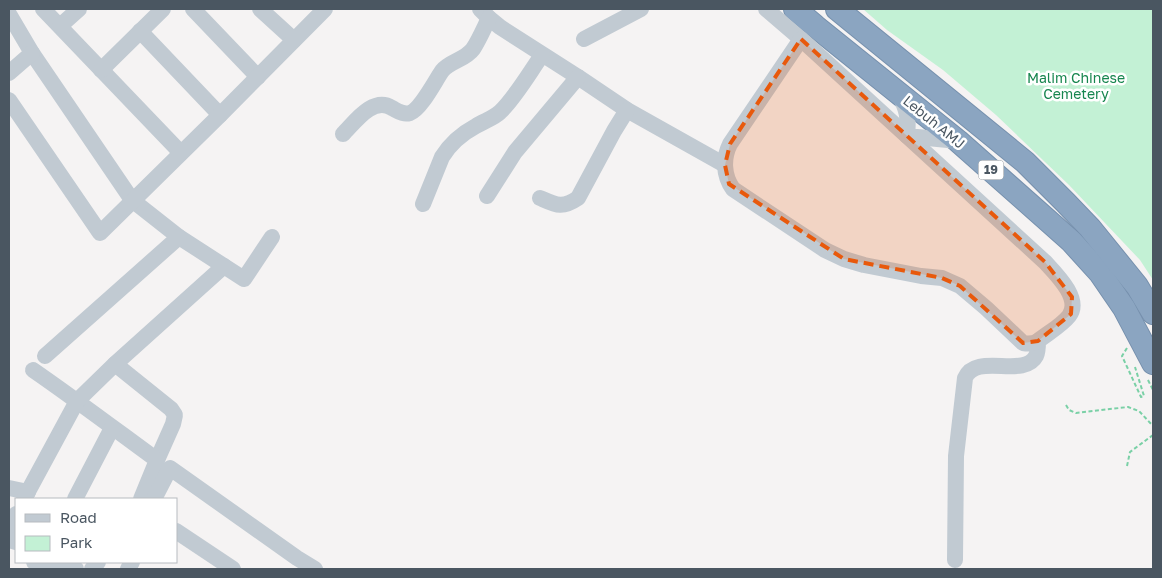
<svg xmlns="http://www.w3.org/2000/svg" width="1162" height="578" font-family="'Golos Text',sans-serif">
	<style>
		.green { fill: #c3f1d5 }
		.lines { fill: none; stroke-linecap: round; stroke-linejoin: round }
		.highway-casing { stroke: #7690ad; stroke-width: 24 }
		.path { stroke: #7ad0a6; stroke-width: 2; stroke-dasharray: 4 2.5; stroke-linecap: butt }
		.minor { stroke: #c1cad2; stroke-width: 16 }
		.highway { stroke: #8ba5c1; stroke-width: 22 }
		.marked { fill: #e8590c; fill-opacity: 0.2; stroke: #e8590c; stroke-width: 4; stroke-dasharray: 10 6; stroke-linejoin: round }
		.labels { text-anchor: middle; stroke-width: 5; stroke-linejoin: round; paint-order: stroke }
		.shield { fill: #fff; stroke: #808990; stroke-width: 1 }
		.shield-label { font-size: 12px; font-weight: bold; fill: #4a5661 }
		.park-label { font-size: 14px; fill: #17864f; stroke: #fff }
		.street-label { font-size: 14px; fill: #4a5661; stroke: #fff }
	</style>
	<rect width="100%" height="100%" fill="#f5f3f3"/>
	<path class="green" d="M863 9H1153V280L1140 260 1069 185 996 115 943 70 887 30Z"/>
	<g class="lines">
		<defs>
			<g id="highway">
				<path d="M795 9 815 26 958 141 1071 241 1100 273 1124 308 1153 363"/>
				<path d="M837 9 1025 162 1066 203 1090 228 1137 286 1153 313"/>
			</g>
		</defs>
		<use href="#highway" class="highway-casing"/>
		<g class="path">
			<path d="M1127 348 1122 356 1141 397 1144 396 1135 367"/>
			<path d="M1148 380 1153 390"/>
			<path d="M1066 405 1069 410 1076 413 1128 407 1139 411 1153 426"/>
			<path d="M1127 466 1130 452 1153 435"/>
		</g>
		<g class="minor">
			<path d="M43 9 181 153"/>
			<path d="M193 9 258 77"/>
			<path d="M260 9 294 40"/>
			<path d="M480 9 489 18 500 27 578 77 627 110 725 165"/>
			<path d="M766 9 801 39 1045 262C1056 274 1082 299 1069 316 1061 326 1048 333 1038 341 1038 346 1038 352 1036 356 1024 379 976 352 965 378L956 456 955 560"/>
			<path d="M9 14 32 53 132 200 179 237 244 279 272 237"/>
			<path d="M60 26 79 9"/>
			<path d="M140 31 220 115"/>
			<path d="M584 39 641 9"/>
			<path d="M801 39 730 144C723 158 723 175 733 189L825 250 844 259 864 265 921 276 942 278 960 286 986 308 1023 343C1029 344 1033 344 1038 341"/>
			<path d="M101 70 163 9"/>
			<path d="M9 73 32 53"/>
			<path d="M899 94C907 110 909 118 907 136L958 141"/>
			<path d="M9 100 100 233 220 115 325 9"/>
			<path d="M343 134C355 122 373 96 392 108 398 111 403 115 410 113 421 109 435 81 442 71 450 61 465 60 473 49 479 40 484 28 489 18"/>
			<path d="M487 196 515 152 578 77"/>
			<path d="M540 198C556 205 562 209 578 198L614 131 627 110"/>
			<path d="M423 204 442 157C450 144 463 133 476 126 484 121 494 118 500 112 515 98 530 72 542 55"/>
			<path d="M45 356 179 237"/>
			<path d="M115 364 171 409 175 415 173 424 157 460"/>
			<path d="M33 370C75 399 116 430 157 460L141 499"/>
			<path d="M9 488 28 492"/>
			<path d="M24 499 77 401 115 364 224 266"/>
			<path d="M75 499 112 428"/>
			<path d="M154 499 170 468 297 558 315 569"/>
			<path d="M9 529 16 514"/>
			<path d="M176 531 233 569"/>
			<path d="M9 540 16 542"/>
			<path d="M34 562 76 569"/>
			<path d="M92 569 98 562"/>
			<path d="M128 569 132 562"/>
		</g>
		<use href="#highway" class="highway"/>
	</g>
	<path class="marked" d="M801 39 1045 262 1072 297 1071 314 1038 341 1023 343 960 286 942 278 844 259 729 184 725 165 730 144Z"/>
	<g class="labels">
		<rect class="shield" x="978.5" y="160.5" width="25" height="19" rx="4"/>
		<g class="shield-label">
			<text x="991" y="174">19</text>
		</g>
		<g class="park-label">
			<text x="1076" y="83">Malim Chinese<tspan x="1076" dy="16">Cemetery</tspan></text>
		</g>
		<g class="street-label">
			<text transform="translate(934 122) rotate(39)" y="5">Lebuh AMJ</text>
		</g>
	</g>
	<rect width="1162" height="578" fill="none" stroke="#4a5661" stroke-width="20"/>
	<rect x="15" y="498" width="162" height="65" fill="#ffffff" stroke="#b7bbc0"/>
	<rect x="25" y="514" width="25" height="8" fill="#c1cad2" stroke="#b7bbc0"/>
	<text x="60" y="523" font-size="15" fill="#4a5661">Road</text>
	<rect x="25" y="536" width="25" height="15" fill="#c3f1d5" stroke="#b7bbc0"/>
	<text x="60" y="548" font-size="15" fill="#4a5661">Park</text>
</svg>
